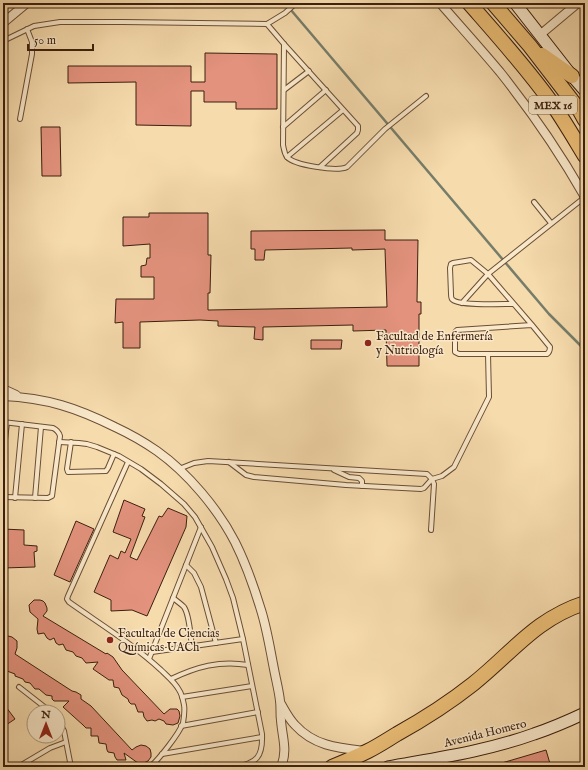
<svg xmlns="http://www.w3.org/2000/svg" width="588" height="770" font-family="'IM FELL English',serif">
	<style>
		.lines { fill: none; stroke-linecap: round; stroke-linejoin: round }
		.stream { stroke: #767d6a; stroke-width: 2.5 }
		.building { fill: #e3927d; stroke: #3b1f0e }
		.lane-casing { stroke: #6a4e36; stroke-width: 6 }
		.street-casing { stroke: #6a4e36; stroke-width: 10 }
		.secondary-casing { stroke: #3b1f0e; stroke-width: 13 }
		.highway-casing { stroke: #3b1f0e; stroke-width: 16 }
		.lane { stroke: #f9e8ca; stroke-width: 4 }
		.street { stroke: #f9e8ca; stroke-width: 8 }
		.secondary { stroke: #f9e8ca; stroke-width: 11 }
		.highway { stroke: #ebbe76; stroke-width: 14 }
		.poi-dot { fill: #8f2418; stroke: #f9e8ca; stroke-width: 1.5 }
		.labels { text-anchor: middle; stroke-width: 3; stroke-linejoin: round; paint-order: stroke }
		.shield { fill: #f9e8ca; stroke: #745b46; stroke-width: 1 }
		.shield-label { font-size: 11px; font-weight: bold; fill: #3b1f0e }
		.poi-label { font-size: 12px; fill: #3b1f0e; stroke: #f9e8ca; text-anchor: start }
		.street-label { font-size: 12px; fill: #3b1f0e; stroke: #f9e8ca }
	</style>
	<rect width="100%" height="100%" fill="#f6dbad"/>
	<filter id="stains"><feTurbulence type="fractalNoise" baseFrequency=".005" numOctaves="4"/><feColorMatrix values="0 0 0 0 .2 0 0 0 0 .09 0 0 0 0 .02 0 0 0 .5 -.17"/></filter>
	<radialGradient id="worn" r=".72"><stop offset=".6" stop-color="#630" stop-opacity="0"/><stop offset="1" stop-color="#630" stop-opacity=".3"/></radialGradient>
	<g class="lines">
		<path class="stream" d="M285 3 549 314 585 350"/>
	</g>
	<g class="building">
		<path d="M205 53 277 54V109H236V102H204V91H191V126L136 125V82L68 83V66H191V82H205Z"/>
		<path d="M41 127H60L61 176H42Z"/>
		<path d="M149 213H208V255H211L210 293H208V310L387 307 385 249 352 250V248L265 250 264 260H255V249H251V231L385 230V240H418L417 302H421V314H419V366H387L386 330 353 331V325L263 327V340L254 339 255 327 218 326V321L200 320 140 322V348H123V322L115 323 116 299H154V277H141V266L146 265 147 258H150V244L123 246V217H149Z"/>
		<path d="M311 340H342L341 349H311Z"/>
		<path d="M124 500 145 509 142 516 145 517 130 557 137 560 159 516 162 517 168 508 187 516 186 527 147 616 132 610 111 611V600L94 592 110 555 118 559 121 551 125 553 131 539 113 532Z"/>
		<path d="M76 521 94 529 70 582 54 575Z"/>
		<path d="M3 529 24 530V545L37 546V551L34 552 35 567 3 568Z"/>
		<path d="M34 600H40L43 601 45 603 47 608V611L43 616 106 654 107 653 113 657 122 670 164 714 170 709H177L179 711 180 716 178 723 173 725 166 724 164 721 159 719 155 721 152 720 147 721 144 717 143 712H138L135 704H131L129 702 128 699 122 695 119 688 114 687 113 680H109L93 669 98 662 86 663 82 658 76 656 73 652 66 650 63 644 59 645 56 643 54 638 50 640 47 638 44 633 38 634 37 629 38 619 30 612 29 605Z"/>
		<path d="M3 636H8L12 637 17 641V648L15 654 72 691 76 692 81 695V699L91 706 132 750 136 747 141 745 146 746 150 749 151 753V757L148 761 144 763 142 766 124 753 126 760H117L115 757 114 753 108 752 107 750 106 744 99 743 98 736H91V728H86L83 725 63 707 69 701H54L52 699V696L46 695 39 689H35L30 683 25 682 23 679 15 676V674L7 671 5 664 6 655 3 653Z"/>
		<path d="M3 703 15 719 3 727Z"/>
		<path d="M546 750 551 767H495V765Z"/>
	</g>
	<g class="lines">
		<defs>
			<g id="lane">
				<path d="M267 24 284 44 358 126V130L357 133 320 167"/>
				<path d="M3 41 34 26 60 22H123L267 24 285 13 296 3"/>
				<path d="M284 44 283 145C284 149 284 153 287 157 294 165 337 172 347 167L385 129 426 96"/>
				<path d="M284 90 309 71"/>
				<path d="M20 119 32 54V42L27 29"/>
				<path d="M283 127 326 90"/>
				<path d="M287 157 343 110"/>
				<path d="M534 202 551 223"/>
				<path d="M462 303 488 274 585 197"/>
				<path d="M513 304C502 304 460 306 453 300 451 299 451 296 451 294L450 268 451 264 453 263 471 260 488 274 532 325 550 347C550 350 550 352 547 354H459L455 352V332L457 330 532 325"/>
				<path d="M3 422 53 428C57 430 59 432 60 436L52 496 48 498 3 497"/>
				<path d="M59 442 79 443 87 444 97 447 119 456 141 469 161 484 184 504 195 517 212 547 226 579 233 598 243 639 262 734C263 757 257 763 235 767"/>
				<path d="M71 442 67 469 68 472 106 471 108 468 114 454"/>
				<path d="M3 456 7 423"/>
				<path d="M128 462 68 596 67 599 69 602C100 624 133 644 161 670 167 676 175 682 179 690 182 694 183 700 184 705 185 710 184 717 183 723 179 734 159 759 150 767"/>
				<path d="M229 462 246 475 254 477 346 485 421 489 424 488 432 479 442 476 454 467 489 397 488 354"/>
				<path d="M179 469 194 463 208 461 427 474 432 479 434 484 431 530"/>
				<path d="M334 470 349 477 359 478 362 481V486"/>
				<path d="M15 498 22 424"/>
				<path d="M35 498 41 427"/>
				<path d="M186 565 194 573 201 587 216 643"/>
				<path d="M173 598C177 601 181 604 184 607 190 616 190 635 192 646"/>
				<path d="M152 652 243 639"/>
				<path d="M149 659 201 527"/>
				<path d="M171 679C196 667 220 660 248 665"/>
				<path d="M19 687 51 712"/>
				<path d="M182 697 252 686"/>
				<path d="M58 720 64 731 71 767"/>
				<path d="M181 726 258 712"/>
				<path d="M162 754 262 737"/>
				<path d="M18 767 50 748 66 742"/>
			</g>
			<g id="street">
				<path d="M440 3C460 26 480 48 500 72 531 111 560 153 585 197"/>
				<path d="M3 23 27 3"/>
				<path d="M541 34 578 3"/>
				<path d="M3 389 16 395"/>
				<path d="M3 396C47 398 77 408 115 427 130 434 144 442 157 451 188 473 218 509 235 542 246 564 254 587 261 610 267 629 270 649 274 669 276 680 279 691 280 701 281 707 280 714 281 720 282 737 288 750 281 767"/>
				<path d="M281 704C285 711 289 719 295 725 314 746 338 748 365 751"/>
			</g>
			<g id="secondary">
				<path d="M515 3 572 76 585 91"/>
				<path d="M388 767C437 758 487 751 534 734 552 728 568 721 585 713"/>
			</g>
			<g id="highway">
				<path d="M469 3C497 35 526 67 551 102 563 119 574 138 585 156"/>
				<path d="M493 3 530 46 580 111 585 120"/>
				<path d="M542 55 572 76"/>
				<path d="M332 767C344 762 356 757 368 751 378 746 387 740 397 734 424 719 449 703 473 684 512 653 535 619 585 603"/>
			</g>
		</defs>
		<use href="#lane" class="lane-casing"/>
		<use href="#street" class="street-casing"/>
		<use href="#secondary" class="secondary-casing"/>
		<use href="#highway" class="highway-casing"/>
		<use href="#lane" class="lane"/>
		<use href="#street" class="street"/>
		<use href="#secondary" class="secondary"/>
		<use href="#highway" class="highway"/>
	</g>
	<g class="poi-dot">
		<circle cx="368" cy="343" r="4"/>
		<circle cx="110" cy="640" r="4"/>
	</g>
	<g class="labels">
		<rect class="shield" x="529" y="96" width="48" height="18" rx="3"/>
		<g class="shield-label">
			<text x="553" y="109">MEX 16</text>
		</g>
		<g class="poi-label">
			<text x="376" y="340">Facultad de Enfermería<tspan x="376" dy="14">y Nutriología</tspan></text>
			<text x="118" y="637">Facultad de Ciencias<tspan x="118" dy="14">Químicas UACh</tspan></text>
		</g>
		<g class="street-label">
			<text transform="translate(485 733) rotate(-14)" y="4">Avenida Homero</text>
		</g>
	</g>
	<rect width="588" height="770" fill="none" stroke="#f6dbad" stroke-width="16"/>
	<rect x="4" y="4" width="580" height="762" fill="none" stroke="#3b1f0e" stroke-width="2"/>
	<rect x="8" y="8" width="572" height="754" fill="none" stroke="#3b1f0e"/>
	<g transform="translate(46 724)"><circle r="19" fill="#f9e8ca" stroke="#ad987f"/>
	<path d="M0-3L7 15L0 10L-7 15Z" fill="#8f2418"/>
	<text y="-6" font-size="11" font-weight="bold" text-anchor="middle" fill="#3b1f0e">N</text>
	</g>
	<path d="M28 44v6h65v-6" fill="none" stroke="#3b1f0e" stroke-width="2"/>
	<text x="34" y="44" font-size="12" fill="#3b1f0e" stroke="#f9e8ca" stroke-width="3" paint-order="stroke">50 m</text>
	<rect width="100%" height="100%" filter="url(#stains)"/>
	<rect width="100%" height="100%" fill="url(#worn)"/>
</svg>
